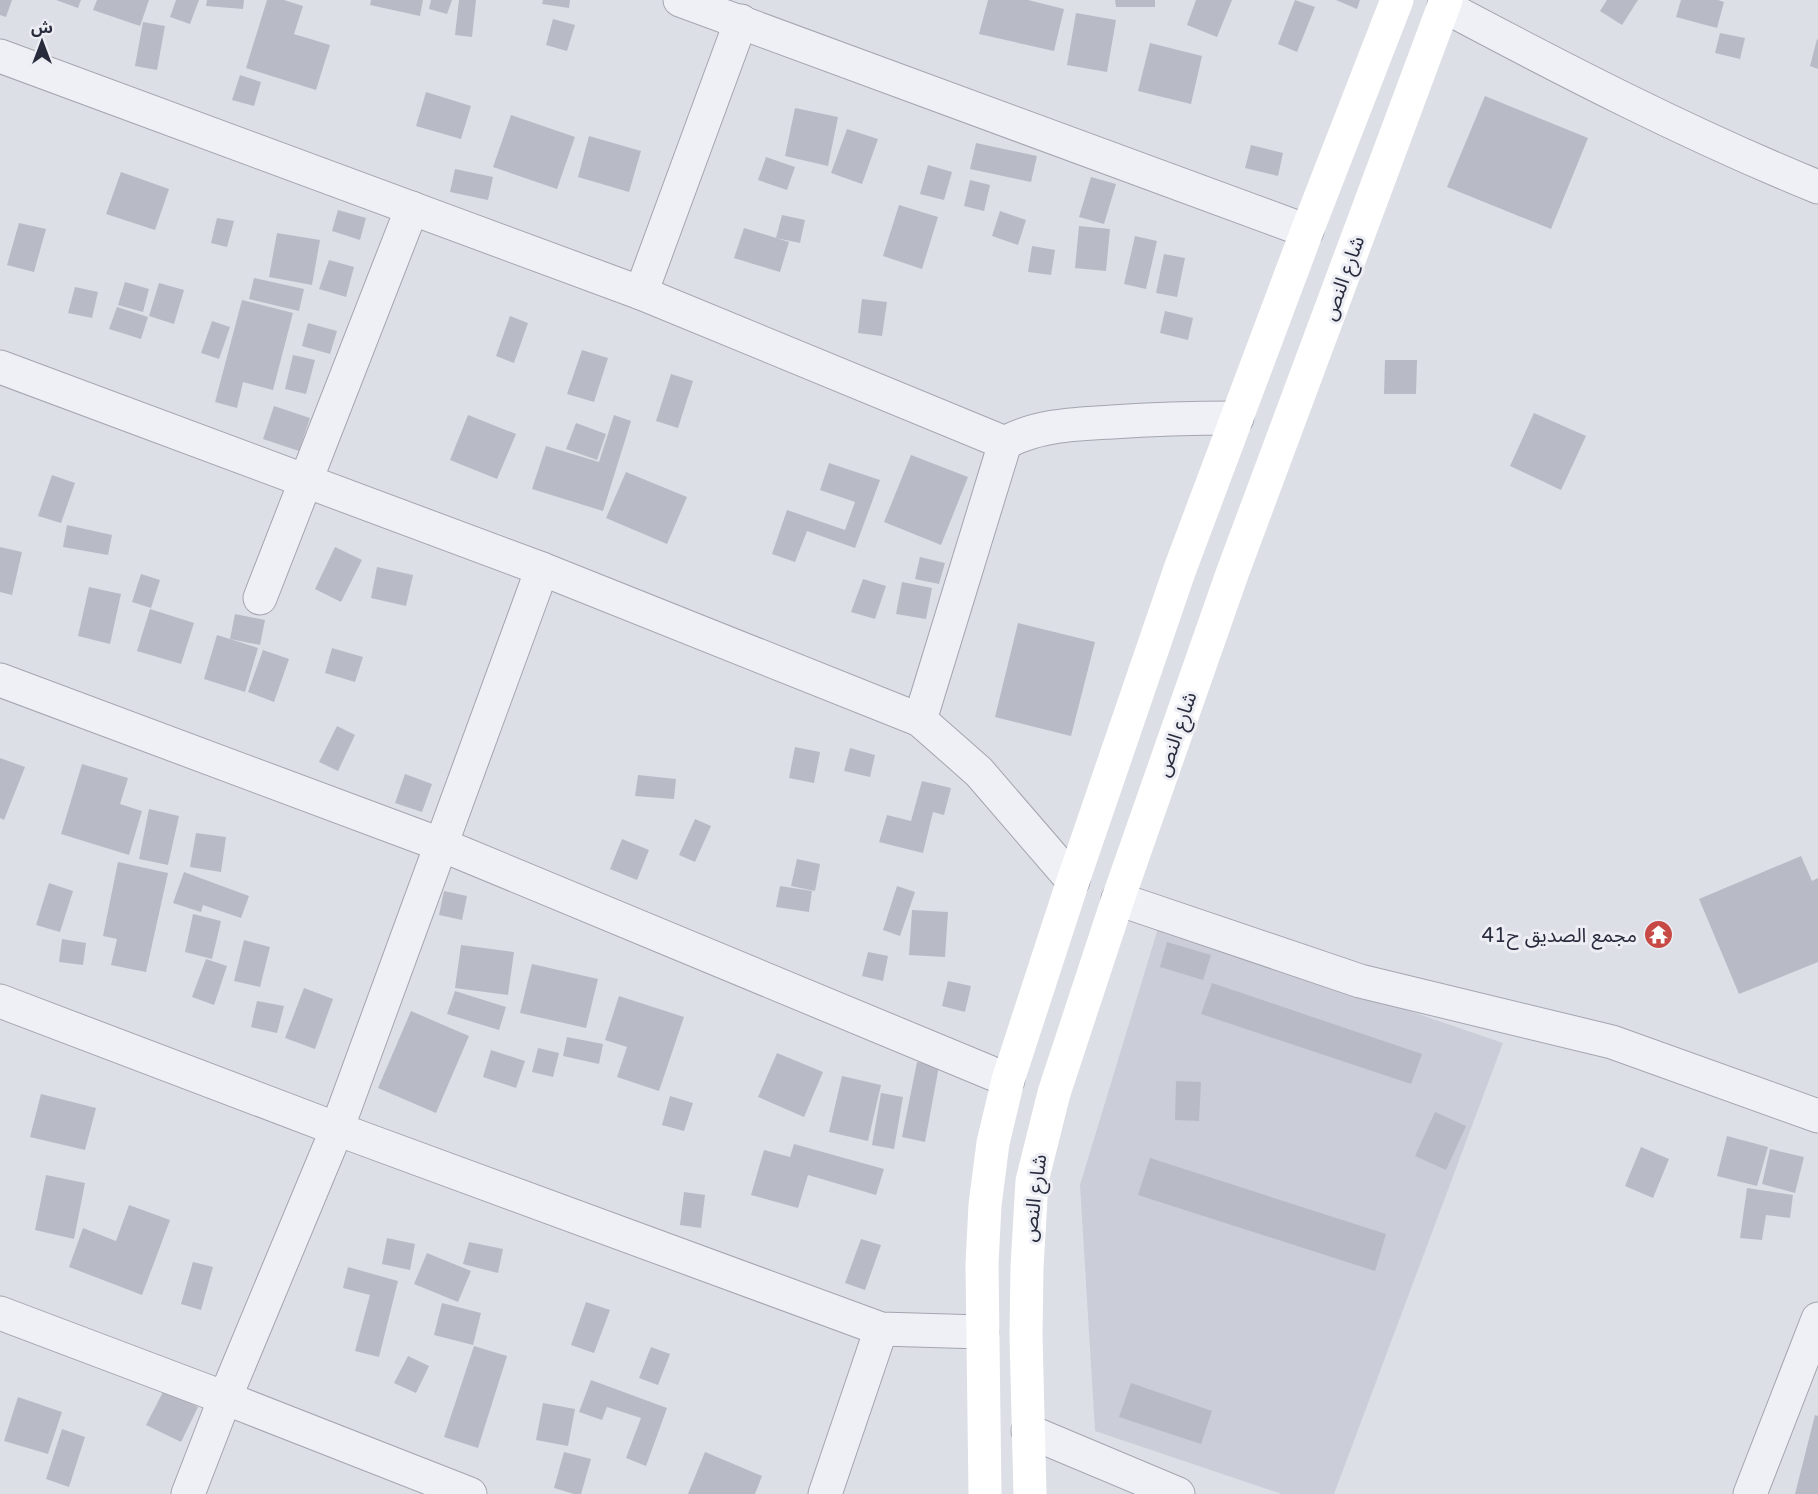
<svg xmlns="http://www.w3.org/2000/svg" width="1818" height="1494" font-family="'Varela Round','Noto Sans Arabic',sans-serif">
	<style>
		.built { fill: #cbced8 }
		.building { fill: #b8bac6 }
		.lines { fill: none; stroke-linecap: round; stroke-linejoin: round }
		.minor-casing { stroke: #a3a5b0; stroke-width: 35 }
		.minor { stroke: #eff0f5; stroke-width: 33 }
		.secondary { stroke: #fff; stroke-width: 33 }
		.labels { text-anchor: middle; stroke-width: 6; stroke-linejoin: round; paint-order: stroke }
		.street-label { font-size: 20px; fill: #272b3c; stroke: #eceef4 }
		.poi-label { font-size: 20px; fill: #272b3c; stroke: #eceef4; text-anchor: end }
	</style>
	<rect width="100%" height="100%" fill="#dddfe6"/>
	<path class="built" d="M1159 925 1503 1043 1334 1494H1282L1095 1431 1080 1185Z"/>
	<g class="building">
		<path d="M0 0H12L6 17 0 15Z"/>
		<path d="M56 0H81L78 8Z"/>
		<path d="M97 0H149L140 26 93 10Z"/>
		<path d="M176 0H199L190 24 170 17Z"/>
		<path d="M207 0H244L243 9 206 6Z"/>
		<path d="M267 0H284L303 6 294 34 330 45 316 90 246 68Z"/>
		<path d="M371 0H423L420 16 370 5Z"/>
		<path d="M431 0H452L447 14 429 9Z"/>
		<path d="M459 0H476L472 37 455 35Z"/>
		<path d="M543 0H570L569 8 542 4Z"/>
		<path d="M988 0H1028L1064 9 1054 51 979 34Z"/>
		<path d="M1115 0H1155V7H1116Z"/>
		<path d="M1196 0H1232L1217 37 1187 25Z"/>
		<path d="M1295 0 1315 7 1297 52 1278 44Z"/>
		<path d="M1336 0H1360L1357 9Z"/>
		<path d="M1607 0H1638L1622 25 1600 11Z"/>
		<path d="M1681 0H1718L1724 2 1717 28 1676 17Z"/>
		<path d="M1076 13 1116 20 1107 72 1067 65Z"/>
		<path d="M553 19 575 25 567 51 546 45Z"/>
		<path d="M143 22 165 26 157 70 135 66Z"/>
		<path d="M1720 33 1745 38 1740 59 1715 53Z"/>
		<path d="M1817 39 1818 40V69L1810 66Z"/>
		<path d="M1150 43 1202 56 1191 104 1138 91Z"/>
		<path d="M240 75 261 82 254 106 232 100Z"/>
		<path d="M426 92 471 106 461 139 416 126Z"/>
		<path d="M1485 96 1588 138 1551 229 1447 187Z"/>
		<path d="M795 108 838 117 828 166 785 156Z"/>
		<path d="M511 115 575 137 557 189 493 167Z"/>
		<path d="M847 129 878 139 862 184 831 173Z"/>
		<path d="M589 136 641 151 629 192 578 177Z"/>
		<path d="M976 143 1037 156 1031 182 970 169Z"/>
		<path d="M1251 145 1283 153 1278 176 1245 168Z"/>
		<path d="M766 157 795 167 787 190 758 180Z"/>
		<path d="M928 165 952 172 944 200 920 194Z"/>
		<path d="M455 169 493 177 488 200 450 192Z"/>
		<path d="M121 172 169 189 155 230 106 214Z"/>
		<path d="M1091 177 1116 184 1104 224 1079 217Z"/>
		<path d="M970 180 990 185 984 211 964 206Z"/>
		<path d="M899 205 938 217 922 269 883 256Z"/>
		<path d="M338 210 366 218 360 240 332 231Z"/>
		<path d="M1000 211 1026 220 1018 245 992 236Z"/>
		<path d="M782 215 805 220 800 243 776 238Z"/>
		<path d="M217 218 234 221 227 247 211 243Z"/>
		<path d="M19 223 46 229 34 272 7 265Z"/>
		<path d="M1079 226 1110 229 1106 271 1075 268Z"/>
		<path d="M744 228 789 242 780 272 734 258Z"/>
		<path d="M277 233 320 240 312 285 269 277Z"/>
		<path d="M1135 236 1157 241 1146 289 1124 284Z"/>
		<path d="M1032 246 1055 250 1051 275 1028 272Z"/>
		<path d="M1164 254 1185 258 1177 297 1156 293Z"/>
		<path d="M329 260 354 267 346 297 319 289Z"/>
		<path d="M254 278 304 289 299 311 249 299Z"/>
		<path d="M125 282 149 289 143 312 118 305Z"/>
		<path d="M159 283 184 290 174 324 149 316Z"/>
		<path d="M75 287 98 292 92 318 68 313Z"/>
		<path d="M862 299 887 302 882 336 858 333Z"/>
		<path d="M242 300 293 313 273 390 243 382 237 408 215 402Z"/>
		<path d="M117 307 148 317 141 339 109 329Z"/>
		<path d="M1165 311 1193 318 1188 340 1160 333Z"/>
		<path d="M510 316 528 323 514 363 496 356Z"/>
		<path d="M212 321 230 327 219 359 201 353Z"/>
		<path d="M308 323 337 331 330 354 302 346Z"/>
		<path d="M582 350 608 358 594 402 567 394Z"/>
		<path d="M293 355 315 360 306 394 285 389Z"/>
		<path d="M1385 360H1417L1416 394H1384Z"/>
		<path d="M671 374 693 381 678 428 656 421Z"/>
		<path d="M274 406 310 418 299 451 263 439Z"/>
		<path d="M1534 413 1586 436 1561 490 1510 466Z"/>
		<path d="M468 415 516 434 497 479 450 460Z"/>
		<path d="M614 415 631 421 603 511 532 489 546 446 599 462Z"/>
		<path d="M576 423 606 434 597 460 566 449Z"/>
		<path d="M911 455 968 477 941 545 884 522Z"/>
		<path d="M829 463 880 480 855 548 807 531 795 562 772 554 787 510 845 530 855 502 820 490Z"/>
		<path d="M626 472 687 497 667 544 606 518Z"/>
		<path d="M52 475 75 483 61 523 38 516Z"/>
		<path d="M67 525 112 535 108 555 63 547Z"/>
		<path d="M0 547 22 552 12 595 0 592Z"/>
		<path d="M335 547 362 560 341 602 315 589Z"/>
		<path d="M920 557 945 563 939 584 915 579Z"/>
		<path d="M377 567 413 575 406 606 371 598Z"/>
		<path d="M141 574 160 580 151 608 132 602Z"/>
		<path d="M863 579 886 586 875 619 851 612Z"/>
		<path d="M902 582 932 588 926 619 896 614Z"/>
		<path d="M89 587 121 594 110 644 78 636Z"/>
		<path d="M150 609 194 623 181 664 137 651Z"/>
		<path d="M235 614 265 620 260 645 230 639Z"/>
		<path d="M1018 623 1095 642 1071 736 995 717Z"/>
		<path d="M217 635 258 648 245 692 204 679Z"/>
		<path d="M332 648 363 657 355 682 325 673Z"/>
		<path d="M263 650 289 659 274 702 248 692Z"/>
		<path d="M337 726 355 735 338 771 319 762Z"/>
		<path d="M795 747 820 752 814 783 789 778Z"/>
		<path d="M850 748 875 755 870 777 844 771Z"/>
		<path d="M0 758 25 767 4 820 0 818Z"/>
		<path d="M82 764 128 778 120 804 142 811 129 855 61 834Z"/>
		<path d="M405 774 432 784 422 812 395 803Z"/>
		<path d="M638 775 676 779 674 799 635 796Z"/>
		<path d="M922 781 951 788 944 815 933 812 923 853 879 842 887 815 911 821Z"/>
		<path d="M149 809 179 816 168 865 139 859Z"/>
		<path d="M695 819 711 826 695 862 679 855Z"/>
		<path d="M196 833 226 837 221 872 190 867Z"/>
		<path d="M622 839 649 850 637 880 610 869Z"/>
		<path d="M1801 856 1812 881 1818 878V962L1739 994 1699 899Z"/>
		<path d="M797 859 820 864 815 891 791 886Z"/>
		<path d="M118 862 168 873 146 972 111 965 117 939 103 936Z"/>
		<path d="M184 872 249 896 241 918 203 905 201 912 173 903Z"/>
		<path d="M49 883 73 891 60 932 36 925Z"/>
		<path d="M780 886 812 891 809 912 776 907Z"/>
		<path d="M897 886 915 892 900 936 883 930Z"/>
		<path d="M444 891 467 896 462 920 439 915Z"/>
		<path d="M912 910 948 912 945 957 909 955Z"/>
		<path d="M193 914 221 921 212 959 185 952Z"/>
		<path d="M62 939 86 943 83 965 59 962Z"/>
		<path d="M244 940 270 947 260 987 234 981Z"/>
		<path d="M1167 942 1211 955 1203 980 1160 967Z"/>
		<path d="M461 945 514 952 508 995 455 988Z"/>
		<path d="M868 952 888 956 883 981 862 976Z"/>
		<path d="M206 959 227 966 214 1005 192 997Z"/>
		<path d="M532 964 598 979 586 1028 520 1013Z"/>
		<path d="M948 981 971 986 965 1012 942 1006Z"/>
		<path d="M1212 983 1422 1054 1411 1084 1201 1014Z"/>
		<path d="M304 988 333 999 315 1049 285 1038Z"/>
		<path d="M455 991 506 1007 499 1030 447 1014Z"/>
		<path d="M619 996 684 1017 659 1091 617 1077 627 1047 605 1040Z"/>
		<path d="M257 1001 284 1006 277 1033 251 1027Z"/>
		<path d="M411 1011 469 1036 436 1113 378 1088Z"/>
		<path d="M567 1037 603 1044 599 1064 563 1056Z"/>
		<path d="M538 1048 559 1053 553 1077 532 1072Z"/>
		<path d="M491 1050 525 1061 516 1088 483 1077Z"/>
		<path d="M777 1053 823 1072 804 1117 758 1097Z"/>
		<path d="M917 1062 939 1066 925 1142 902 1137Z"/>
		<path d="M842 1076 881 1085 868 1141 829 1132Z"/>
		<path d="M1176 1081 1201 1082 1199 1121 1175 1120Z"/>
		<path d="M881 1093 903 1097 894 1149 872 1145Z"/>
		<path d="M41 1094 96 1108 85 1150 30 1137Z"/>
		<path d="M670 1096 693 1103 684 1131 662 1125Z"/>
		<path d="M1435 1112 1466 1126 1446 1170 1415 1156Z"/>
		<path d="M1727 1136 1768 1147 1757 1186 1717 1176Z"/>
		<path d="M794 1144 884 1169 876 1195 808 1175 798 1208 751 1195 764 1150 790 1157Z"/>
		<path d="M1641 1147 1669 1159 1653 1198 1625 1186Z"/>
		<path d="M1770 1149 1804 1157 1795 1193 1762 1184Z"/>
		<path d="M1150 1158 1386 1234 1375 1271 1138 1195Z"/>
		<path d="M46 1175 85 1183 74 1239 35 1230Z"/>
		<path d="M1747 1188 1793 1195 1790 1218 1766 1215 1762 1240 1740 1238Z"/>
		<path d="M684 1192 705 1195 701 1228 680 1225Z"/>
		<path d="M129 1205 170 1220 142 1295 69 1267 83 1228 116 1241Z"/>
		<path d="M387 1238 415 1244 410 1270 382 1264Z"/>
		<path d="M861 1239 881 1245 865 1290 845 1283Z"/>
		<path d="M469 1242 503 1249 498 1273 463 1264Z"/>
		<path d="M427 1253 471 1271 458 1302 414 1284Z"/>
		<path d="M193 1262 213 1267 201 1310 181 1304Z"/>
		<path d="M348 1267 398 1281 379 1357 355 1351 370 1295 343 1288Z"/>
		<path d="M586 1302 610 1310 594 1353 571 1345Z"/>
		<path d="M442 1303 481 1313 473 1345 434 1335Z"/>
		<path d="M474 1346 507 1356 478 1448 444 1437Z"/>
		<path d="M651 1347 670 1354 658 1385 639 1378Z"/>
		<path d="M408 1356 429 1366 416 1393 394 1383Z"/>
		<path d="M591 1380 667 1408 646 1466 626 1458 641 1418 607 1407 602 1420 579 1412Z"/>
		<path d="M1131 1383 1212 1411 1201 1444 1119 1417Z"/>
		<path d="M164 1390 198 1407 181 1442 146 1425Z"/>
		<path d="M18 1397 62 1412 48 1454 4 1441Z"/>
		<path d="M543 1403 575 1409 568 1446 536 1440Z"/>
		<path d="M1815 1415 1818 1416V1494H1795Z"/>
		<path d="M62 1429 85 1437 69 1487 46 1479Z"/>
		<path d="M564 1452 591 1459 581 1494H574L554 1488Z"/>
		<path d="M705 1452 762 1476 755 1494H688Z"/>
	</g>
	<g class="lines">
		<defs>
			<g id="minor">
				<path d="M680 0 1307 231"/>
				<path d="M1444 6C1566 71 1690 135 1818 187"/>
				<path d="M0 56 641 293 1005 443"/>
				<path d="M641 293 741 21"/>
				<path d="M0 367 542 569 920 720"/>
				<path d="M260 598 412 208"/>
				<path d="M0 680 442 845 1008 1080"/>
				<path d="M1073 881 979 772 920 720 1005 443C1037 425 1076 424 1112 422 1154 419 1195 418 1237 418"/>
				<path d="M1118 899 1360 981 1612 1042 1818 1116"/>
				<path d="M0 1001 337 1129 881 1329 982 1332"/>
				<path d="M0 1313 225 1398 470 1494"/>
				<path d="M1028 1431 1178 1494"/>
				<path d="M188 1494 225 1398 337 1129 542 569"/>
				<path d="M825 1494 881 1329"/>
				<path d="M1750 1494 1818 1319"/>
			</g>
		</defs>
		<use href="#minor" class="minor-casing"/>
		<use href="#minor" class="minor"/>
		<g class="secondary">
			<path d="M985 1494 982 1264 985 1205 993 1143 1008 1080 1073 881 1180 569 1307 231 1397 0"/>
			<path d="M1030 1494 1026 1336 1027 1267 1032 1181 1054 1093 1118 899 1232 574 1446 0"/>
		</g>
	</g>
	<defs>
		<symbol id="temple-disc" viewBox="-11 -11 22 22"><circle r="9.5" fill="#c74946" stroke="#eceef4"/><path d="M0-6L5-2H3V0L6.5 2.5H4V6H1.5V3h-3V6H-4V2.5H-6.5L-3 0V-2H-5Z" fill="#fff"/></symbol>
	</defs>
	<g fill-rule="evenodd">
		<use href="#temple-disc" x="1642" y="918" width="33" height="33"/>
	</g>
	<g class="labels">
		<g class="street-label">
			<text transform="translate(1343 278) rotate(-70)" y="7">شارع النص</text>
			<text transform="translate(1176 734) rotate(-71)" y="7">شارع النص</text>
			<text transform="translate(1034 1198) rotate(-83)" y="7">شارع النص</text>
		</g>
		<g class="poi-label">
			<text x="1637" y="942">مجمع الصديق ح41</text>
		</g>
	</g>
	<g transform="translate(42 42)" stroke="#eceef4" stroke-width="4.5" paint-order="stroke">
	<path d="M0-4.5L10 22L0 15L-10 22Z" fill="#272b3c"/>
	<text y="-9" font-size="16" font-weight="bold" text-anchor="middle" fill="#272b3c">ش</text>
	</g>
</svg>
